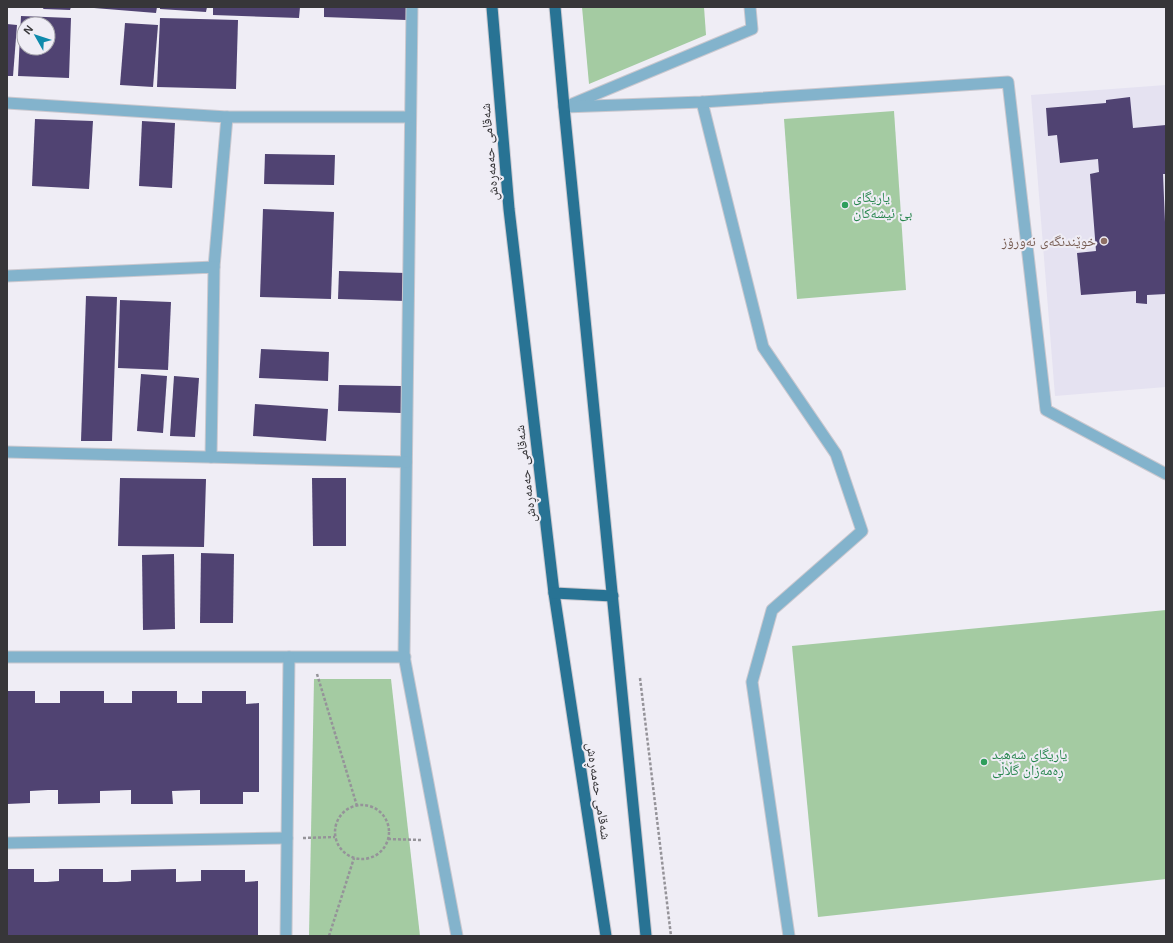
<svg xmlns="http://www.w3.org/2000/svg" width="1173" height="943" font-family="Arial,'Noto Naskh Arabic',sans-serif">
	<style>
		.built { fill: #e5e2f1 }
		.green { fill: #a4cba2 }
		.building { fill: #504372; fill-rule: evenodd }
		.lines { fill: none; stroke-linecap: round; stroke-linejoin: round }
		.service-casing { stroke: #cac8cf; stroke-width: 13 }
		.minor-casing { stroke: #cac8cf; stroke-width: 13 }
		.trunk-casing { stroke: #cac8cf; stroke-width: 13 }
		.path { stroke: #959399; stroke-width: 2.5; stroke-dasharray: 3 2; stroke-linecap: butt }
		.service { stroke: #83b3cc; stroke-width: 11 }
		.minor { stroke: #83b3cc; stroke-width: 11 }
		.trunk { stroke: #287394; stroke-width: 11 }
		.leisure-dot { fill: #2e9e5b; stroke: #efedf5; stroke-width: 1.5 }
		.education-dot { fill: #8d6e63; stroke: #efedf5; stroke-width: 1.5 }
		.labels { text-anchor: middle; stroke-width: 4; stroke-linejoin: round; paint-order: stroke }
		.street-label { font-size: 14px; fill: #373639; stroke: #efedf5 }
		.leisure-label { font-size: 14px; fill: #27864d; stroke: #efedf5; text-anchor: start }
		.education-label { font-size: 14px; fill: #785e54; stroke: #efedf5; text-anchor: end }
	</style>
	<rect width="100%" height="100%" fill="#efedf5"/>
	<path class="built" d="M1166 85V387L1055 396 1031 95Z"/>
	<g class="green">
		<path d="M582 7H704L706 35 589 84Z"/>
		<path d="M894 111 906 290 797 299 784 119Z"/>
		<path d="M1166 610V879L818 917 792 646Z"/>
		<path d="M314 679H391L420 936H309Z"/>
	</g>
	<g class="building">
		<path d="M44 7H71L70 10 43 9Z"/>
		<path d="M94 7H157L156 13 94 8Z"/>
		<path d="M160 7H207L206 12 160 9Z"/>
		<path d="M213 7H300L299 18 213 15Z"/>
		<path d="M324 7H406V20L324 17Z"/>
		<path d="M21 16 71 18 69 78 18 76ZM24 24H48V48H24Z"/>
		<path d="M160 18 238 20 236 89 157 87Z"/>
		<path d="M125 23 158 25 153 87 120 85Z"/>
		<path d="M7 24 17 25 13 76H7Z"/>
		<path d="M1130 97 1133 128 1166 125V174H1163L1165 222H1166V294L1147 295V304L1136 303V291L1081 295 1077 253 1096 251 1090 174 1099 172 1098 159 1060 163 1057 135 1048 136 1046 108 1106 103V100Z"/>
		<path d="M35 119 93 121 89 189 32 186Z"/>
		<path d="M142 121 175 123 172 188 139 186Z"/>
		<path d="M265 154 335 155 334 185 264 184Z"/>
		<path d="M263 209 334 212 331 299 260 297Z"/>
		<path d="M339 271 406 273 405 301 338 299Z"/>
		<path d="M86 296 117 297 112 441H81Z"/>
		<path d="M120 300 171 302 168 370 118 368Z"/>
		<path d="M261 349 329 352 328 381 259 378Z"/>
		<path d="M141 374 167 376 163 433 137 431Z"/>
		<path d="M174 376 199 378 195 437 170 436Z"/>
		<path d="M339 385 401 386V413L338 411Z"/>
		<path d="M255 404 328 409 326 441 253 436Z"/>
		<path d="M120 478 206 479 204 547 118 546Z"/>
		<path d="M312 478H346V546H313Z"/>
		<path d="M201 553 234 554 233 623H200Z"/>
		<path d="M174 554 175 629 143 630 142 555Z"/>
		<path d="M7 691H35V703H60V691H104V703H132V691H177V703H202V691H246V704L259 703V792H243V804H200V790L172 791 173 804H131V790L100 791V803L58 804V790H48L30 791V803L7 804Z"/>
		<path d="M7 869H34V882H47L59 881V869H103V882H117L131 881V870L176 869V882L201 881V870H245V882L258 881V936H7Z"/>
	</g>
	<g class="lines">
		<defs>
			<path id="service" d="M565 107 752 29 750 7"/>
			<g id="minor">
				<path d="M412 7 404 656 457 936"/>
				<path d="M702 102 763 347 836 454 862 531 772 610 752 682 789 936"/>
				<path d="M7 103 227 117 214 267"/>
				<path d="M564 107 702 102 1008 82 1046 410 1166 474"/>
				<path d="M227 117H410"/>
				<path d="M7 276 214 267 211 457"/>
				<path d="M7 452 406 462"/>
				<path d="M7 657H405"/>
				<path d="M7 843 287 838"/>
				<path d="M286 936 289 657"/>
			</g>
			<g id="trunk">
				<path d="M492 7 509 209 554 593 606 936"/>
				<path d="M555 7 564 107 646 936"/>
				<path d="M554 593 613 596"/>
			</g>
		</defs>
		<use href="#service" class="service-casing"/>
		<use href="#minor" class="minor-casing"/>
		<use href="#trunk" class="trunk-casing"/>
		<g class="path">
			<path d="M317 674 357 806"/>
			<path d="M640 678 671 936"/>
			<circle cx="362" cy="832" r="27"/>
			<path d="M303 838 335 837"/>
			<path d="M388 839 422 840"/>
			<path d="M329 936 354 858"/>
		</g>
		<use href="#service" class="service"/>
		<use href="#minor" class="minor"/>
		<use href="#trunk" class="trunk"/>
	</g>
	<g class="leisure-dot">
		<circle cx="845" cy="205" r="4"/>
		<circle cx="984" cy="762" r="4"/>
	</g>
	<circle class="education-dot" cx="1104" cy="241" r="4"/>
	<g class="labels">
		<g class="street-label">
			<text transform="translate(489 152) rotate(-95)" y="5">شەقامی حەمەڕەش</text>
			<text transform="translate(525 474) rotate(-97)" y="5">شەقامی حەمەڕەش</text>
			<text transform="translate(599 791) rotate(81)" y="5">شەقامی حەمەڕەش</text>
		</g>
		<g class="leisure-label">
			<text x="853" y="202">یاریگای<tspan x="853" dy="16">بێ ئیشەکان</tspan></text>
			<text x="992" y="759">یاریگای شەهید<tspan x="992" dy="16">ڕەمەزان گڵاڵی</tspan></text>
		</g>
		<g class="education-label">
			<text x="1096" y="246">خوێندنگەی نەورۆز</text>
		</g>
	</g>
	<rect width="1173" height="943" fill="none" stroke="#373639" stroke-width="16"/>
	<g transform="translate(36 36) rotate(309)"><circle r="19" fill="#efedf5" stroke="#a5a4aa"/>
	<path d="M0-3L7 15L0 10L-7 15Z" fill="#0f8aac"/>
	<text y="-6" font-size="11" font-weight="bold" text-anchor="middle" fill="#373639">N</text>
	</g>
</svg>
